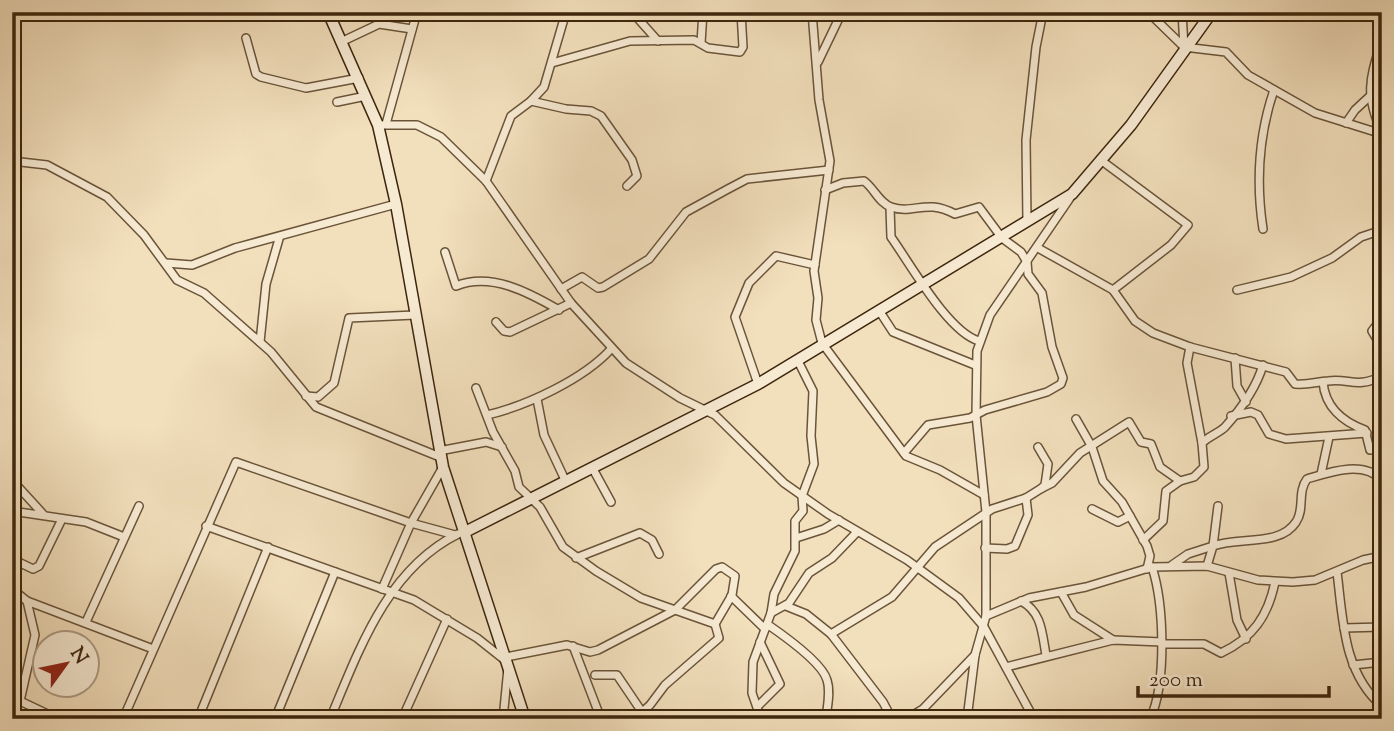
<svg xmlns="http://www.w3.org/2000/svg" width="1394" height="731" font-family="'Sorts Mill Goudy',serif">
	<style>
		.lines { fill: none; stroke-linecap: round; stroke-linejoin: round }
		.street-casing { stroke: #6a5439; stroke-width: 10 }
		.secondary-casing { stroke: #3d260d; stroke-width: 13 }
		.street { stroke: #f7ead3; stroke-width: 7 }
		.secondary { stroke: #f7ead3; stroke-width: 10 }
	</style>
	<rect width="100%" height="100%" fill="#f2dfbc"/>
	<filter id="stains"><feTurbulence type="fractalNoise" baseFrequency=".00286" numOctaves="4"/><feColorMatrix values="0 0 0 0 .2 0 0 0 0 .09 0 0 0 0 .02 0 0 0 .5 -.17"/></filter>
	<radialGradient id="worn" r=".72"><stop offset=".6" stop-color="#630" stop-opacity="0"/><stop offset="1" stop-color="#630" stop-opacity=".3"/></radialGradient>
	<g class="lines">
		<defs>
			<g id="street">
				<path d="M632 12 658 41"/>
				<path d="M812 12 819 100 830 161 814 271 818 298 816 320 822 343 906 456 940 470 984 495"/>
				<path d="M1148 12 1184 47"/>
				<path d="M1182 12 1184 47 1226 52 1248 75 1315 113 1382 134"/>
				<path d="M246 38 256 74 261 77 306 88 359 78"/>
				<path d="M1382 39C1370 79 1364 93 1382 133"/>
				<path d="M343 41 379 24 412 29"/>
				<path d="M701 43 703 12"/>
				<path d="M818 62 842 12"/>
				<path d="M552 63 630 41 694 40 708 48 740 52 743 47 741 12"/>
				<path d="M531 101 566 109 591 111 601 116 632 160 637 176 627 186"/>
				<path d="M337 102 366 96"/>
				<path d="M1346 123 1355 110 1369 97"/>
				<path d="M386 124 417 12"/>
				<path d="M378 125H417L441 137 486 181 571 303 626 363 680 398 715 415 784 483 828 514 907 560 959 598 984 627 1034 719"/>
				<path d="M12 161 47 165 107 197 144 235 177 280 204 293 271 352 316 407 440 457"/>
				<path d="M1102 161 1188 225 1171 245 1113 290"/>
				<path d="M486 181 511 116 531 101 544 87 566 12"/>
				<path d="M825 190 843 183 864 181C874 188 879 203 891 207 914 215 925 198 955 214L979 207 1002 238 1021 252 1027 262 1028 274 1042 293 1052 347 1063 378 1061 384 1047 392 985 410 970 418 928 425 904 453"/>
				<path d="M890 207 891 237C911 265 948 332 979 341"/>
				<path d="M1027 221 1026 140 1036 47 1043 12"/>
				<path d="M1263 229C1256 183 1259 134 1274 90"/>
				<path d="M1038 248 1113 290 1135 321 1153 333 1190 347 1286 372 1295 384C1308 385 1316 382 1328 381 1350 378 1356 389 1382 376"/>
				<path d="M445 252 456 286C491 272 528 292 559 310"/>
				<path d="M166 263 192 265 235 248 396 204"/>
				<path d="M561 289 582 277 598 288 603 287 649 259 686 212 728 189 747 179 829 170"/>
				<path d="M1237 290 1291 277 1332 258 1361 237 1382 230"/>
				<path d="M880 312 893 332 975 365"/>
				<path d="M1382 318 1372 331 1382 348"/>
				<path d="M496 322 504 331 510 332 571 303"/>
				<path d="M260 342 266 284 279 239"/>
				<path d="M1190 347 1187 363 1202 443"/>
				<path d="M1235 358 1237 386 1246 402"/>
				<path d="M1323 382C1325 407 1343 422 1365 430L1370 450 1382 449"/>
				<path d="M758 384 735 317 749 283 776 256 815 265"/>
				<path d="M476 388 493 432 515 471 519 487 540 507 563 547 596 571 641 598 715 624"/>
				<path d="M306 396 318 397 334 383 349 318 415 315"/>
				<path d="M537 399 544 435 566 482"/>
				<path d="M487 415C526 406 584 379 611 349"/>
				<path d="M1231 416 1251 412 1258 415 1269 434 1286 439 1367 433"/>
				<path d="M1076 419 1092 447 1103 481 1122 502 1147 546 1150 556 1147 569"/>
				<path d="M439 451 486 442 502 447"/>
				<path d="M593 469 611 502"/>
				<path d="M1321 474 1329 437"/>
				<path d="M12 480 43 514"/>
				<path d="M1042 488 1052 483 1080 453 1129 422 1141 442 1151 444 1160 467 1180 481 1194 477 1204 467 1202 443C1209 436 1219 433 1225 427 1241 409 1256 389 1263 365"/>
				<path d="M1092 509 1118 522 1130 516"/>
				<path d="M12 511 86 522 124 537"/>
				<path d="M206 526 414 600 477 638 506 661"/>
				<path d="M796 538 824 529 839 520"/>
				<path d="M1143 540 1163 521 1166 491 1180 481"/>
				<path d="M985 548 1007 549 1015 546 1028 515 1026 498"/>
				<path d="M576 558 640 533 652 540 659 554"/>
				<path d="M12 559 33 569 39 566 62 519"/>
				<path d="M1172 565 1188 554 1213 546 1218 506"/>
				<path d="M1207 566 1213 546C1239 536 1280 547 1296 522 1305 509 1297 492 1307 479 1330 472 1363 460 1382 480"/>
				<path d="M1337 572C1343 619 1343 673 1382 706"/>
				<path d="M1229 573 1237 620 1246 639"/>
				<path d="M12 589 27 601 153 649"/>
				<path d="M382 589 411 523 443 467"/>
				<path d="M1061 592 1074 615 1113 640"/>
				<path d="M731 596 765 629"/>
				<path d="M27 601 35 635 20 701 58 719"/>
				<path d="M1021 601C1042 612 1042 633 1046 655"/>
				<path d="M786 606 806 614 831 634 892 597 935 547 992 509 1026 498 1042 488 1045 485 1048 464 1038 447"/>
				<path d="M771 613 789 603 809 573 832 558 857 532"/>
				<path d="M986 616 1029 598 1086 587 1152 567 1207 566 1258 580 1293 582 1315 580 1363 560 1382 556"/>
				<path d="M86 622 139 506"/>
				<path d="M767 624C783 635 822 662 827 680 831 692 827 707 826 719"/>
				<path d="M1344 628 1382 627"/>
				<path d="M831 634 883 702 892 719"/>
				<path d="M1162 644H1204L1221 653C1253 638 1268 616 1275 582"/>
				<path d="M573 646 601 719"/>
				<path d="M506 657 567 645 590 652 598 650 675 610 716 569 722 567 735 576 732 595 715 624"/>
				<path d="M1353 665 1382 662"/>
				<path d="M1006 667 1113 640 1162 642"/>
				<path d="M595 675H617L642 712"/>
				<path d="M758 706 780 684 760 642"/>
				<path d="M123 719 236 462 411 523 455 535"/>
				<path d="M198 719 268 547"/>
				<path d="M275 719 335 572"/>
				<path d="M330 719C359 650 387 569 458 534"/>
				<path d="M402 719 447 619"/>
				<path d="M503 719 508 668"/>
				<path d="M635 719 650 705 665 685 719 638 715 624"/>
				<path d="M761 719 752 693 753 662 771 613 774 594 795 551V521L803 511 802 496 814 464 811 436 813 391 798 361"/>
				<path d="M906 719 923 709 975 655"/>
				<path d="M967 719 975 655 986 616V512L976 415 977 351 990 315 1070 198"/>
				<path d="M1150 719C1167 683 1164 604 1152 567"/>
			</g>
			<g id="secondary">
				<path d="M328 12 378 125 396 204 443 467 525 719"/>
				<path d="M465 532 758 384 1072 194 1131 125 1212 12"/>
			</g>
		</defs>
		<use href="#street" class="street-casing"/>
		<use href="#secondary" class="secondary-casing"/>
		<use href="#street" class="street"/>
		<use href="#secondary" class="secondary"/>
	</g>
	<rect width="1394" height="731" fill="none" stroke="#f2dfbc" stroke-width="42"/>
	<rect x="14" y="14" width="1366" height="703" fill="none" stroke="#3d260d" stroke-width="3.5"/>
	<rect x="21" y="21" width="1352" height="689" fill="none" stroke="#3d260d" stroke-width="2"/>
	<g transform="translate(66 664) rotate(57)"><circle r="33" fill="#f7ead3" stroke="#ad9c84" stroke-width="2"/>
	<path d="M0-5L12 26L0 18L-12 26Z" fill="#8f2418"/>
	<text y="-10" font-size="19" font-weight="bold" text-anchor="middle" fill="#3d260d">N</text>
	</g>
	<path d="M1138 686v10h191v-10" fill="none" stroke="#3d260d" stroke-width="3.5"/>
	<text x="1149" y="686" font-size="21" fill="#3d260d" stroke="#f7ead3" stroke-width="5" paint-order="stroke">200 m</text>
	<rect width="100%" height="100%" filter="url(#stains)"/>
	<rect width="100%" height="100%" fill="url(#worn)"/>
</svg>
